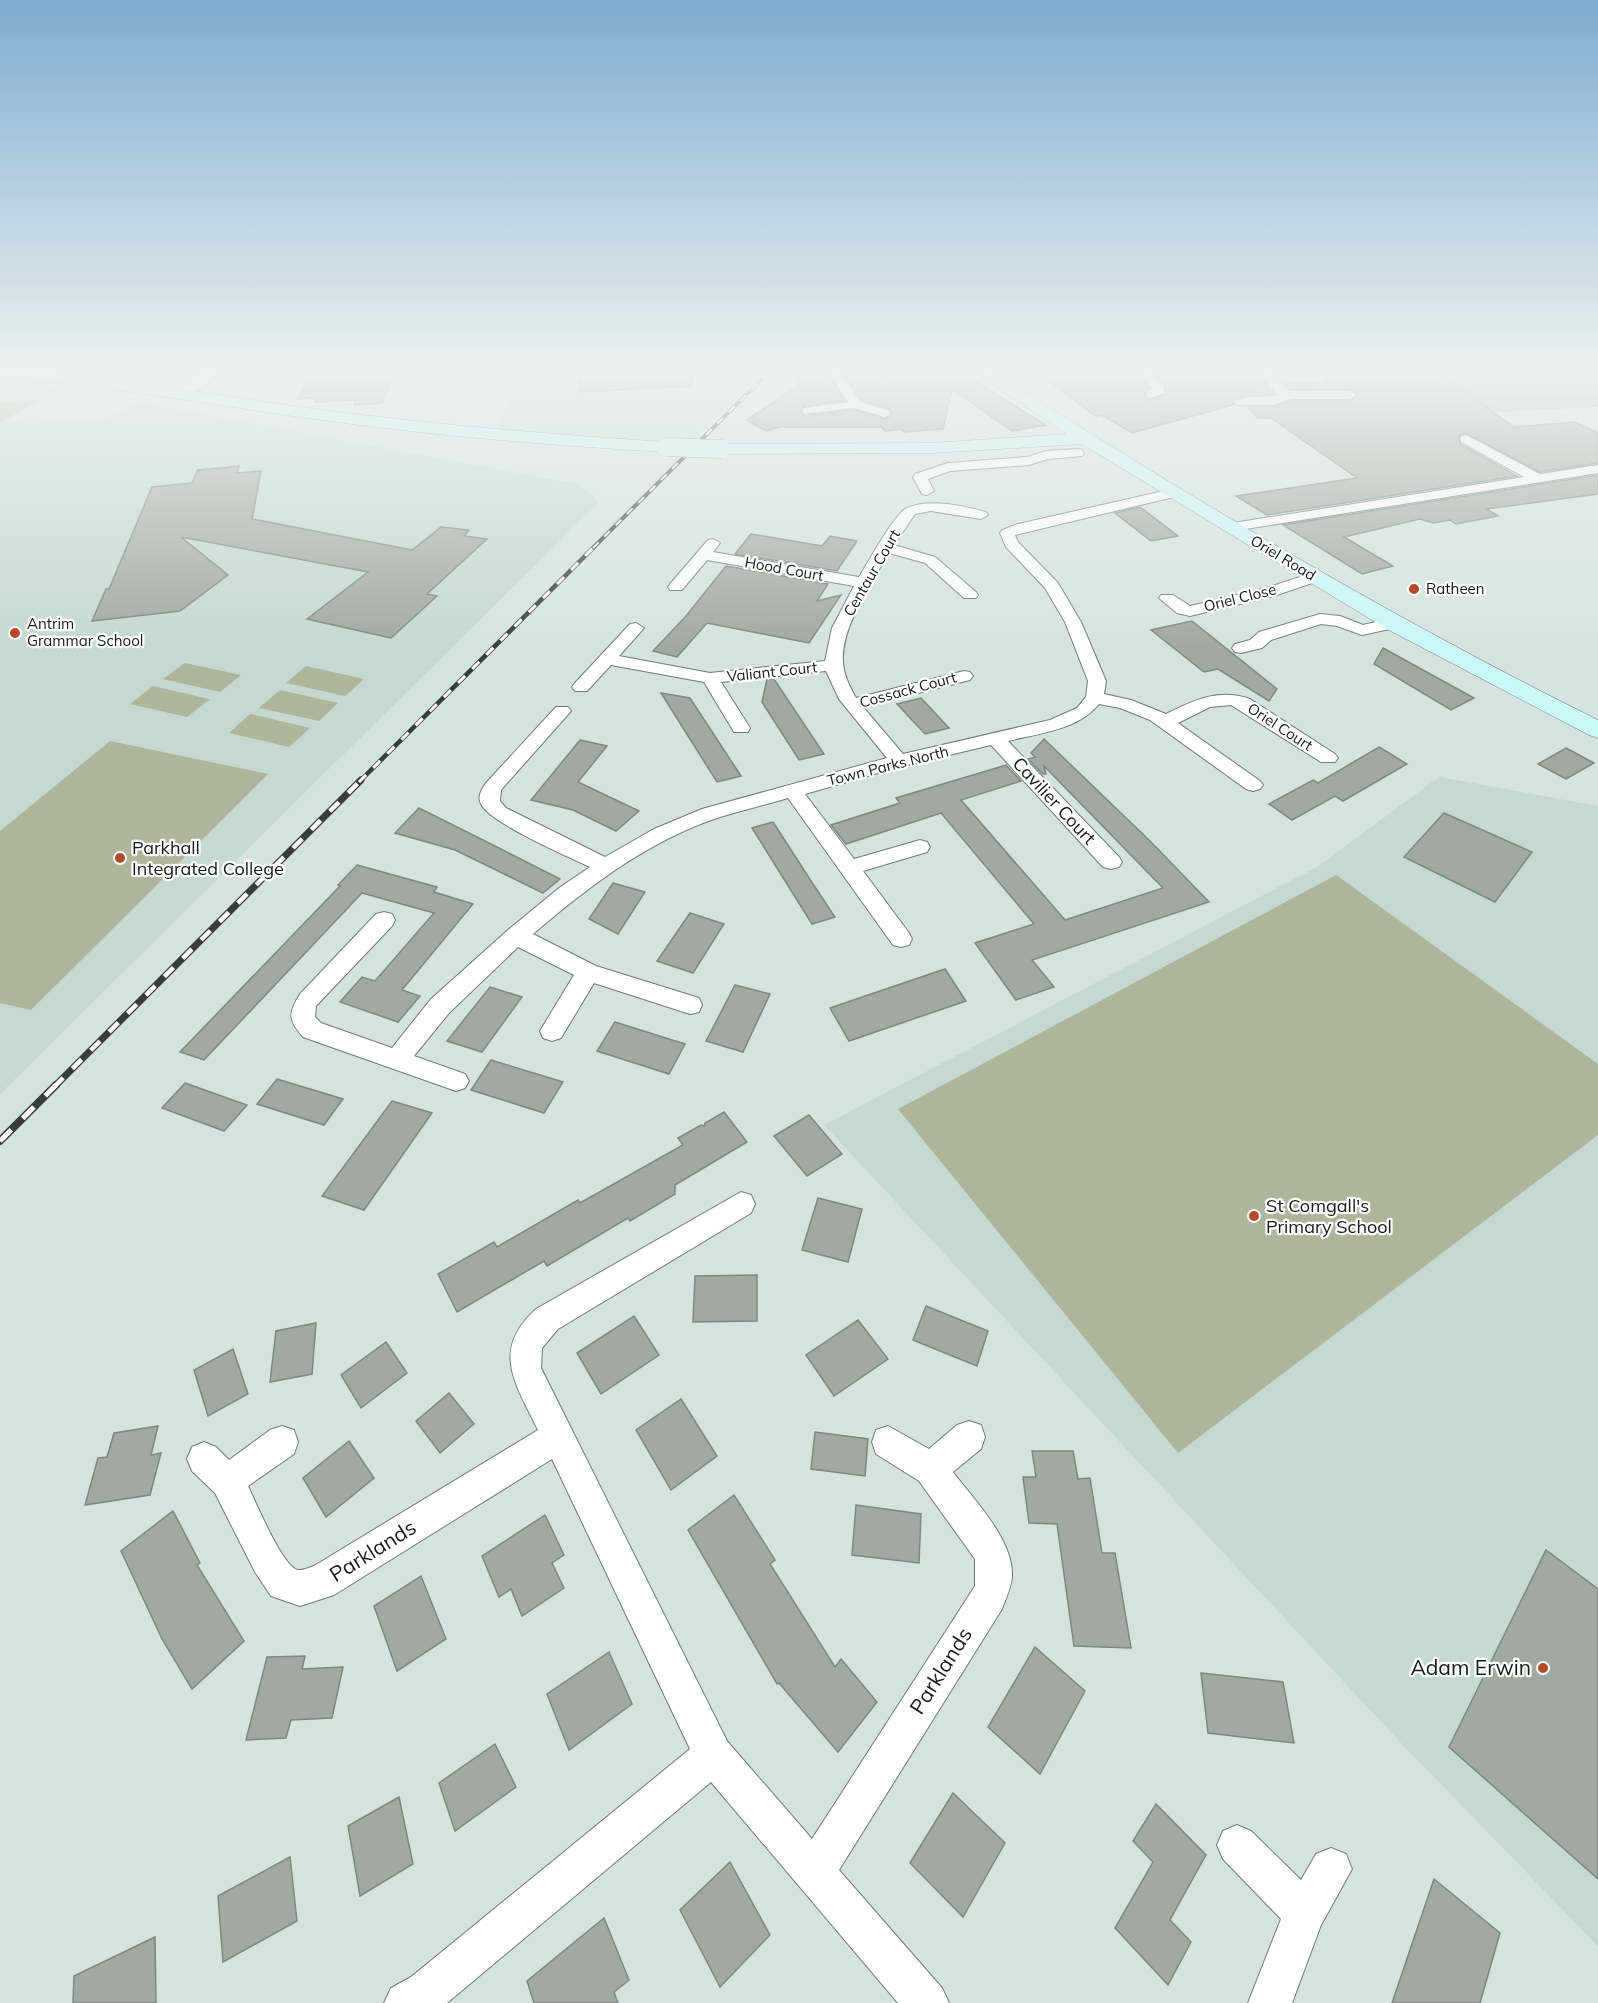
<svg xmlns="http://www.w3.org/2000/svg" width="1598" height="2003" font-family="Mulish,sans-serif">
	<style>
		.built { fill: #c3d9d1 }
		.green { fill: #aeb59a }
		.building { fill: #a1aaa1; stroke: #7f8880; stroke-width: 1.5 }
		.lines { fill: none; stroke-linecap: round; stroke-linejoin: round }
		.street-casing { stroke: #6e7a76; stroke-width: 2 }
		.secondary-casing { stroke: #6e7a76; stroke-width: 1 }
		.street { fill: #fff; fill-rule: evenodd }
		.secondary { fill: #cbf7f9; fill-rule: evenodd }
		.rail-far3-casing { stroke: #373d3b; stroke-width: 4 }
		.rail-far2-casing { stroke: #373d3b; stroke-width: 4.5 }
		.rail-far1-casing { stroke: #373d3b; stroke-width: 7 }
		.rail-casing { stroke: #373d3b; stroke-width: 8 }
		.rail-far3 { stroke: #fff; stroke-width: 2; stroke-dasharray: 8; stroke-linecap: butt }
		.rail-far2 { stroke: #fff; stroke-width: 3; stroke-dasharray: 10; stroke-linecap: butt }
		.rail-far1 { stroke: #fff; stroke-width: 4.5; stroke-dasharray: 13; stroke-linecap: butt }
		.rail { stroke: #fff; stroke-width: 5; stroke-dasharray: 16; stroke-linecap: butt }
		.secondary-bridge-casing { stroke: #6e7a76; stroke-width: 19; stroke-linecap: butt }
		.secondary-bridge { stroke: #cbf7f9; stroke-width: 18 }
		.poi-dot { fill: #b44c2a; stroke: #fff; stroke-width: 2 }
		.labels { text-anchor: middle; stroke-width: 4.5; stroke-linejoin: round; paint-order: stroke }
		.far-street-label { font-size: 15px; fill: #161b19; stroke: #fff }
		.far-poi-label { font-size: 15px; fill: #161b19; stroke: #fff; text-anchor: start }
		.street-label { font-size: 18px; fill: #161b19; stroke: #fff }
		.poi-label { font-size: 18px; fill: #161b19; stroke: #fff; text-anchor: start }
		.near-street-label { font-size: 21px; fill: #161b19; stroke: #fff }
		.near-poi-label { font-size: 21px; fill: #161b19; stroke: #fff; text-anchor: end }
	</style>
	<rect width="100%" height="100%" fill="#d5e3de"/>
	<g class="built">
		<path d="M547 369H764L692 442 593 438 498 430 515 390 542 391Z"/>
		<path d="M0 383 63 389 3 421 30 424 103 420 143 401 158 406 577 484 594 495 597 504 0 1094Z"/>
		<path d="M1439 777 1598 806V1946L1399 1741 824 1125 1317 867Z"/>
	</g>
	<g class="green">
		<path d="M1425 369H1598V407L1475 413 1427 377Z"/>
		<path d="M39 401 2 421 0 422V402Z"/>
		<path d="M185 663 241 675 220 692 163 679Z"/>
		<path d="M306 666 364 679 345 696 286 683Z"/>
		<path d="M153 686 209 699H210L187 717 130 704Z"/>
		<path d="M280 690 338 703 319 721 259 708Z"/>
		<path d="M250 714H251L310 728 289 747 229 733Z"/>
		<path d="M110 741 268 774 31 1010 0 1003V831Z"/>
		<path d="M1336 875 1598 1064V1135L1178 1453 898 1109Z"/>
	</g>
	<g class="building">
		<path d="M312 369H385L382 382H390L382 403 354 405 356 400 315 402 317 398 297 399Z"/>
		<path d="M579 369H692V386L579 392Z"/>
		<path d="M798 369H825L844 400 804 406 800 412 804 416 854 410 883 419 890 417 892 412 889 408 862 400 840 369H871L883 376 926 369H956L1046 425 1012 431 952 389 943 429 904 432 902 429 885 431 882 427H780L766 431 747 420 800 384 793 376 804 375Z"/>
		<path d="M1033 369H1134L1149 388 1145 390V397L1150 400 1166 394V387L1150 369H1183L1186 371 1242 369 1257 384H1265L1274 394 1243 396 1233 400V405L1132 433 1102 415 1095 416Z"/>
		<path d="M1437 371 1514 427 1575 422 1598 433V463L1540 472 1466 433 1459 435 1460 444 1517 476 1267 515 1236 496 1357 478 1271 418H1258L1248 407H1274L1291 401H1350L1358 394 1350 389H1291L1285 384 1326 383 1324 379 1401 382 1390 373Z"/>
		<path d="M239 466 237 473 261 471 252 519 412 550 441 527 469 530 464 536 487 539 427 594 437 596 391 638 307 619 368 572 181 537 228 575 180 611 92 621 106 589H109L152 487 192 483 198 470Z"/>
		<path d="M1598 475V494L1486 509 1498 516 1456 524 1450 520 1433 523 1420 519 1344 537 1393 566 1362 574 1283 525Z"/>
		<path d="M1140 507 1178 536 1151 541 1115 513Z"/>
		<path d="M751 534 822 546 830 536 857 541 837 571 735 554Z"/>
		<path d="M726 566 828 584 817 601 841 595 809 643 707 623 677 657 653 651 686 616Z"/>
		<path d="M1192 621 1277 689 1269 701 1218 669 1204 672 1151 630Z"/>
		<path d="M1383 648 1474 698 1451 710 1374 664Z"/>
		<path d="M767 679H774L824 754 799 760 762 702Z"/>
		<path d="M661 693 690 698 741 776 717 782Z"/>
		<path d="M921 698 949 728 925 734 897 704Z"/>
		<path d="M1044 739 1150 841 1209 902 1032 960 1054 987 1016 1000 975 943 1034 924 941 813 846 844 831 825 900 803 896 798 1006 765 1021 781 961 800 1065 920 1163 888 1044 766 1046 774H1043L1028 759 1035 757 1031 753Z"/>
		<path d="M580 740 607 746 578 782 639 811 616 831 573 810 531 800Z"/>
		<path d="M1379 747 1407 764 1343 801 1335 796 1292 820 1269 804 1313 780 1318 783Z"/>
		<path d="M1566 748 1594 763 1566 779 1538 764Z"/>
		<path d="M419 808 485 841 560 879 543 893 455 850 395 833Z"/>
		<path d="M1444 813 1532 852 1495 902 1404 857Z"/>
		<path d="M773 822 813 884 835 917 812 924 752 828Z"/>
		<path d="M357 865 437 887 434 892 473 904 402 990 420 996 398 1022 340 1002 362 977 375 981 434 913 362 893 204 1060 180 1052 340 886 338 885Z"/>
		<path d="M613 883 645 892 618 934 589 919Z"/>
		<path d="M690 913 724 924 693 973 657 961Z"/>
		<path d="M945 969 966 1001 849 1041 830 1008Z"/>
		<path d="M735 985 770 994 743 1052 706 1041Z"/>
		<path d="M490 987 522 997 482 1052 447 1041Z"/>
		<path d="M615 1022 685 1044 669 1074 597 1051Z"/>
		<path d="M491 1060 563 1082 544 1113 471 1090Z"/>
		<path d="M277 1079 343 1099 324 1125 257 1104Z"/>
		<path d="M185 1083 247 1105 224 1131 162 1108Z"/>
		<path d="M392 1101 432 1113 364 1210 322 1196Z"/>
		<path d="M724 1112 747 1142 675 1185V1194L630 1221 628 1218 547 1266 544 1261 457 1312 438 1274 494 1242 497 1247 578 1200 580 1203 683 1145 678 1138 701 1125 704 1126 705 1123Z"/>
		<path d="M809 1115 842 1154 807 1176 774 1136Z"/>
		<path d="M818 1198 862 1209 848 1262 802 1250Z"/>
		<path d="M757 1275V1321L693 1322 695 1276Z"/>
		<path d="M926 1306 988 1331 977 1366 913 1340Z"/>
		<path d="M634 1316 659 1355 601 1394 577 1353Z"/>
		<path d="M858 1320 888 1359 834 1396 806 1355Z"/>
		<path d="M316 1323 312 1374 270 1382 276 1331Z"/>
		<path d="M386 1342 407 1373 361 1408 341 1375Z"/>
		<path d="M233 1349 248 1394 208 1416 194 1370Z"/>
		<path d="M449 1393 474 1424 440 1453 416 1421Z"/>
		<path d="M681 1399 717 1456 671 1490 636 1430Z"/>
		<path d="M158 1426 151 1455 161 1453 150 1495 85 1505 98 1458 107 1457 114 1433Z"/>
		<path d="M815 1432 868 1439 865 1476 811 1469Z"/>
		<path d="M349 1441 374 1478 326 1517 303 1478Z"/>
		<path d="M1032 1451H1073L1078 1479 1090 1478 1102 1553H1115L1131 1648 1074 1646 1057 1524 1029 1523 1023 1477H1036Z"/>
		<path d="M734 1495 775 1560 770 1564 835 1667 841 1659 877 1702 838 1752 779 1683 777 1684 688 1530Z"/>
		<path d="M856 1505 921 1514 919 1563 852 1555Z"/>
		<path d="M173 1511 200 1563 197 1565 244 1641 192 1689 162 1639 121 1551Z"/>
		<path d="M545 1515 564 1555 552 1563 564 1588 522 1616 511 1589 499 1597 482 1556Z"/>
		<path d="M1546 1550 1598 1589V1879L1449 1747Z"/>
		<path d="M421 1576 446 1639 397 1671 374 1606Z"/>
		<path d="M1035 1647 1085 1691 1040 1774 988 1727Z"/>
		<path d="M609 1652 632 1704 569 1750 547 1694Z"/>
		<path d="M305 1656 302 1669 343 1667 332 1718 291 1720 286 1738 246 1740 267 1657Z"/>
		<path d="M1201 1673 1283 1682 1294 1743 1208 1733Z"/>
		<path d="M495 1744 516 1787 455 1831 439 1783Z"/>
		<path d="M953 1793 1005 1843 963 1917 910 1863Z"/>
		<path d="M399 1797 413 1864 360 1896 348 1826Z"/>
		<path d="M1156 1804 1206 1855 1170 1920 1191 1942 1168 1985 1115 1928 1153 1862 1133 1841Z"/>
		<path d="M290 1857 297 1921 223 1962 218 1896Z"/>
		<path d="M730 1862 770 1935 720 1987 680 1910Z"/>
		<path d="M1434 1879 1500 1933 1480 2003H1392Z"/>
		<path d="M604 1918 629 1980 614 1992 618 2003H534L527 1981Z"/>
		<path d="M155 1937 156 2003H73L74 1976Z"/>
	</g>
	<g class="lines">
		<defs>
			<g id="street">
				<path d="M209 369H222C212 380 190 400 175 398V392Z"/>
				<path d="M827 369H838L861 402 888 410 890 413 888 416 884 417 854 408 804 414 802 411 804 408 848 402Z"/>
				<path d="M1136 369H1147L1164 387V393L1151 398 1147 397V391L1153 389Z"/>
				<path d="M1254 369H1265L1290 391H1350L1356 395 1350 399H1291L1274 405H1236L1234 402C1245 393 1265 400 1278 395Z"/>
				<path d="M1466 435 1540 474 1598 465V473L1233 531 1226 527 1233 523 1524 477 1461 442 1460 439 1461 436Z"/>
				<path d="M1077 449 1082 450 1084 453 1082 456 1048 459 1029 465 950 471 928 479 934 491 927 495 922 494 913 477 915 474 948 463 1027 457 1046 451Z"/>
				<path d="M1177 488 1184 492 1182 495 1015 535 1018 542 1058 583 1081 622 1106 681 1104 694 1131 700 1166 714C1194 700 1219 688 1250 699L1335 754 1338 758 1335 762H1321L1231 705 1210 707 1178 723 1260 781 1263 785 1260 789 1253 791 1246 789 1150 720 1120 708 1099 704C1078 730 1040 733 1008 741L1119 857 1122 862 1119 867 1111 869 1103 867 991 745 903 766 805 794 854 859 920 840 927 842 930 847 927 852 863 871 909 933 912 939 909 945 901 947 893 945 788 798C764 805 740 811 717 818 648 841 588 887 533 934L596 966 699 998 702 1005 699 1012 690 1014 594 983 561 1038 552 1041 543 1038 540 1031 574 975 518 947 449 1013 414 1056 465 1074 469 1081 465 1088 456 1091 303 1037C288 1020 288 1013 300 994L376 914 384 912 392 914 395 920 392 926 316 1006 315 1017 321 1023 392 1048 431 999 508 930 559 888 590 867C567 856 490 823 481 804 477 796 482 789 486 783L556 707H568L571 711 501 790 500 801 506 808 605 857 654 829 702 809 887 758 839 699 826 671 721 682 750 728 748 732H734L704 682 611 665 587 691H575L572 687 575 683 630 624 636 623 644 628 619 656 710 673 825 661 832 628 854 586 707 560 682 590H670L668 587 670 584 708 540 713 539 720 543 713 552 859 577C867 564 895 513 907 508 930 498 963 506 986 512L988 515 981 519 931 511 915 514 894 545 935 557 976 592 978 595 976 598H964L925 563 889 553C872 582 840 628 843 663 844 676 850 687 856 698L964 671 970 672 973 676 970 680 863 707 903 754 1050 720 1077 708 1086 697 1088 681 1065 622 1045 588 1006 547 1000 533 1002 530 1018 524Z"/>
				<path d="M1315 572 1321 574 1323 577 1321 580 1277 595 1190 616 1177 613 1159 598 1161 595H1173L1190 606 1266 588Z"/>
				<path d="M1320 614 1340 616 1363 625 1393 618 1401 623 1399 627 1362 635 1337 626 1321 624 1271 640 1262 648 1241 653 1235 652 1232 648 1235 644 1250 640 1259 632Z"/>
				<path d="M741 1192 751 1195 755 1204 751 1213 558 1329 542 1348 541 1368 727 1741 812 1839 975 1586V1559L919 1481 876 1454 872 1442 876 1430 888 1426 929 1449 957 1425 969 1421 981 1425 985 1437 981 1449 953 1472C974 1500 1014 1540 1012 1577 1011 1588 1006 1598 1002 1609L839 1870 942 1988 949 2003H898L711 1782 447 2003H384L391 1988 411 1977 690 1749 552 1459 334 1595 300 1606 271 1596 255 1572 215 1493 192 1471 187 1459 192 1447 204 1442 216 1447 229 1460 270 1430 282 1426 294 1430 298 1442 294 1454 248 1486C257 1505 279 1558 295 1569 300 1572 308 1568 314 1566L538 1430C516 1384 490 1351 536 1309Z"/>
				<path d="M1237 1825 1251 1831 1301 1880 1316 1854 1331 1848 1346 1854 1352 1869 1321 1925 1292 2003H1248L1281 1919 1223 1859 1217 1845 1223 1831Z"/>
			</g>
			<g id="secondary">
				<path d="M0 369C104 374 205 394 307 408 426 424 546 434 666 442L672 443 675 447 672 451 666 452C546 445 426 435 307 418 205 404 104 384 0 379Z"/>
				<path d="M970 369H988C1186 495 1388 616 1598 720V738L1589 735 1385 628 1082 444 932 453 722 454 716 453 713 449 716 445 722 444 932 443 1067 434Z"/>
			</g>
		</defs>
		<use href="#street" class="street-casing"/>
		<use href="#secondary" class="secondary-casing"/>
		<use href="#street" class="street"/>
		<use href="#secondary" class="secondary"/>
		<defs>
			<path id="rail-far3" d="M593 548 772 369"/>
			<path id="rail-far2" d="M359 782 594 547"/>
			<path id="rail-far1" d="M54 1087 361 780"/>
			<path id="rail" d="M0 1141 56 1085"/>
		</defs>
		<use href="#rail-far3" class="rail-far3-casing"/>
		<use href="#rail-far2" class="rail-far2-casing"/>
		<use href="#rail-far1" class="rail-far1-casing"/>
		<use href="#rail" class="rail-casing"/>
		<use href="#rail-far3" class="rail-far3"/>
		<use href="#rail-far2" class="rail-far2"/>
		<use href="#rail-far1" class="rail-far1"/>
		<use href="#rail" class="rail"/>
		<defs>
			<path id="secondary-bridge" d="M666 447 722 449"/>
		</defs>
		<use href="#secondary-bridge" class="secondary-bridge-casing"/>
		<use href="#secondary-bridge" class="secondary-bridge"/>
	</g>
	<linearGradient id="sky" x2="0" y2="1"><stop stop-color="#7eabd0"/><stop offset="0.57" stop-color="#ecf2f0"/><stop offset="1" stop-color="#ecf2f0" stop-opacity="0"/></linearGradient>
	<rect width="1598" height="649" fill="url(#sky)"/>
	<g class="poi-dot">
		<circle cx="1414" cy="589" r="6"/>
		<circle cx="15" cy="633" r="6"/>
		<circle cx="120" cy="858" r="6"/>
		<circle cx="1254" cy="1216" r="6"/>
		<circle cx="1543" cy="1668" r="6"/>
	</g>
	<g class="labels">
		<g class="far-street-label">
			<text transform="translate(1283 558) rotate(31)" y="5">Oriel Road</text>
			<text transform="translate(784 569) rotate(10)" y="5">Hood Court</text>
			<text transform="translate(872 573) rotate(-60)" y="5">Centaur Court</text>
			<text transform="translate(1240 598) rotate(-14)" y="5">Oriel Close</text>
			<text transform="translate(772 672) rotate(-6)" y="5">Valiant Court</text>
			<text transform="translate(908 690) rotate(-15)" y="5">Cossack Court</text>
			<text transform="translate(1280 727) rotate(33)" y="5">Oriel Court</text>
			<text transform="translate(888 766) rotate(-14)" y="5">Town Parks North</text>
		</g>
		<g class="far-poi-label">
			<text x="1426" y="594">Ratheen</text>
			<text x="27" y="629">Antrim<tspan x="27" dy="17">Grammar School</tspan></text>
		</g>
		<g class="street-label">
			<text transform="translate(1054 801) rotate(47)" y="6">Cavilier Court</text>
		</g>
		<g class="poi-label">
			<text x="132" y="854">Parkhall<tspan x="132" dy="21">Integrated College</tspan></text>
			<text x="1266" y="1212">St Comgall's<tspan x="1266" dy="21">Primary School</tspan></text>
		</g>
		<g class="near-street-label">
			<text transform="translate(373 1551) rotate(-32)" y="7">Parklands</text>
			<text transform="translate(941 1671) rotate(-58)" y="7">Parklands</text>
		</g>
		<g class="near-poi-label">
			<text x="1531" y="1675">Adam Erwin</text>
		</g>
	</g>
</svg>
